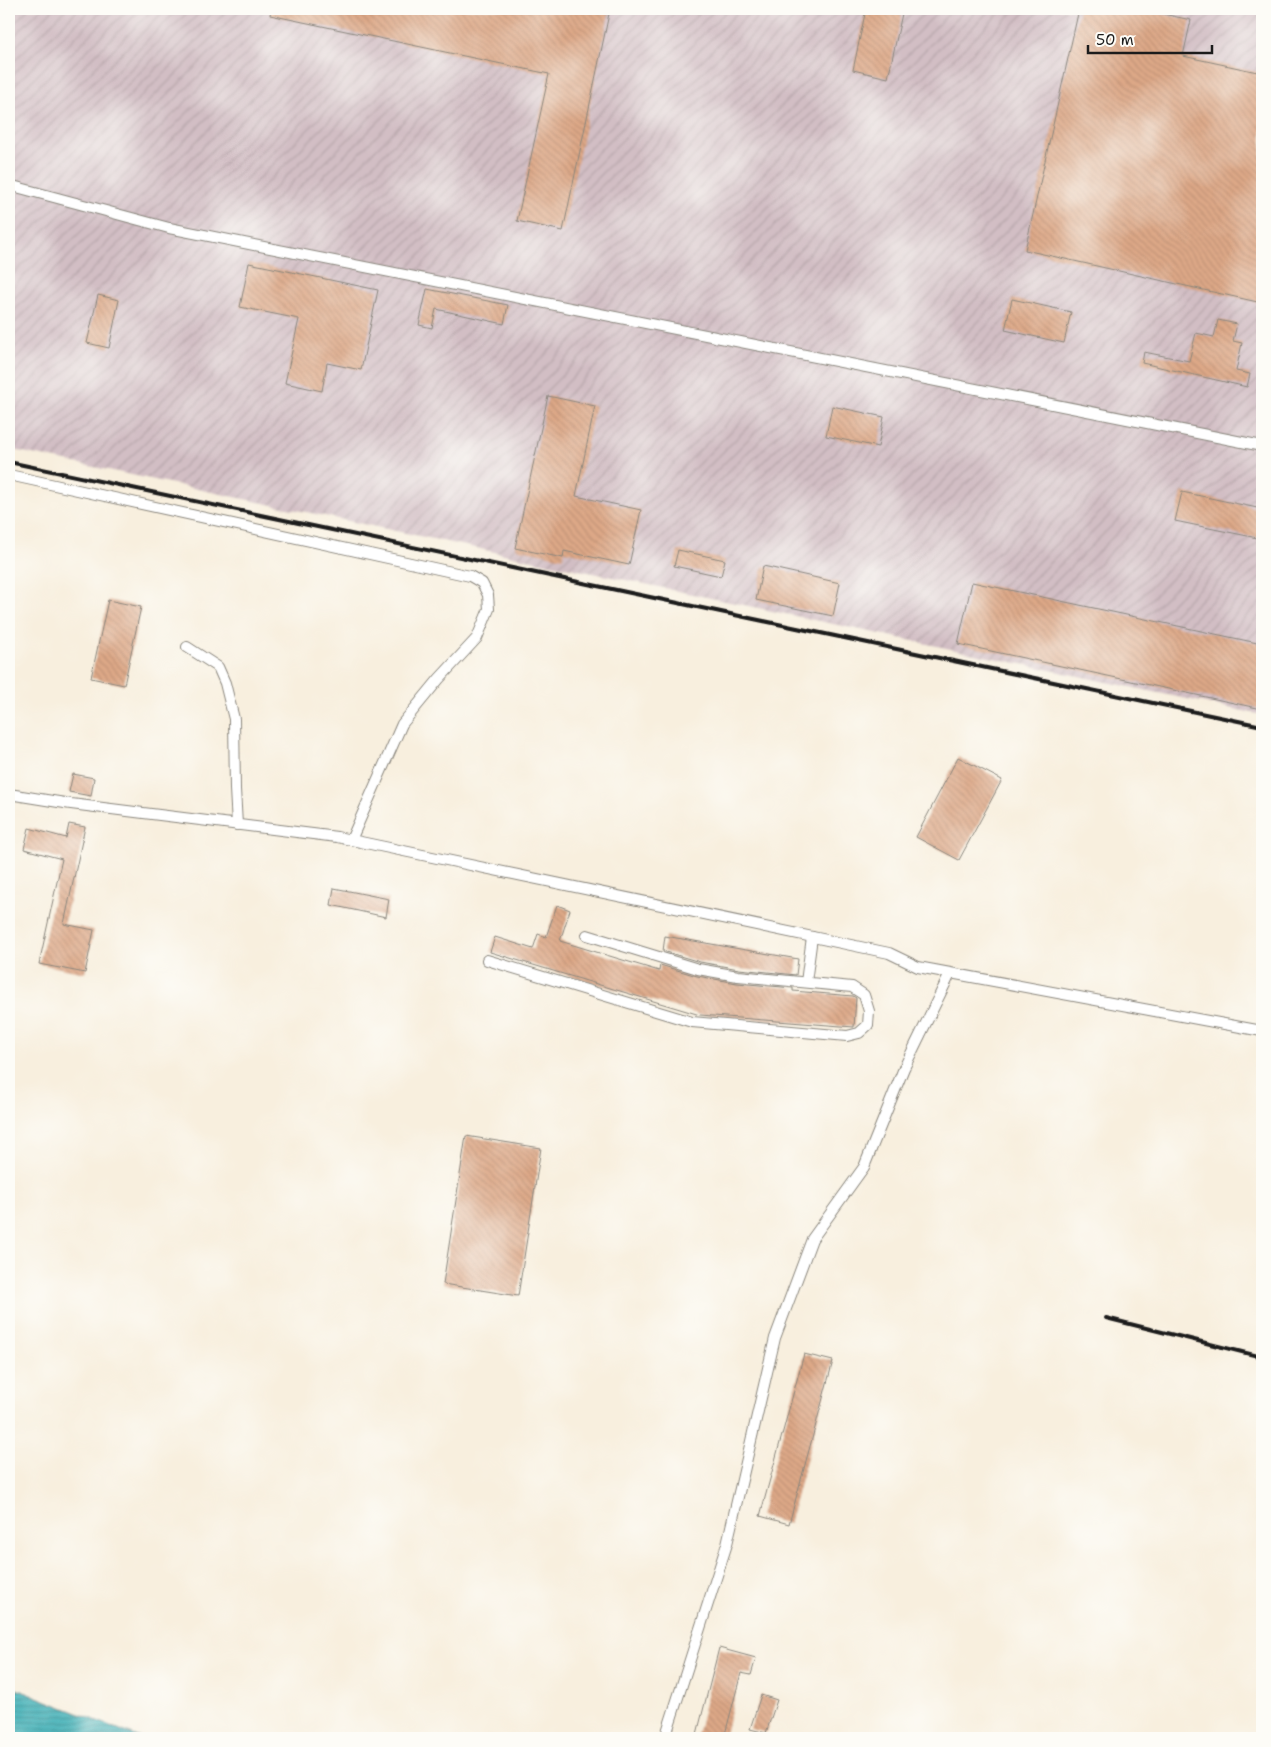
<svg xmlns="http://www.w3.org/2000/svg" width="1271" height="1747" font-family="'Shantell Sans',sans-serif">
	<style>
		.industrial { fill: url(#industrial-furrows) }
		.water { fill: url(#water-rules); stroke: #2c6568 }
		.building { fill: url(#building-back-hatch) }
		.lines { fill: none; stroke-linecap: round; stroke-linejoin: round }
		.service-casing { stroke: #8a867d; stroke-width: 12 }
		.service { stroke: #fff; stroke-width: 10 }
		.rail { stroke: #1c1c1c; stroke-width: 4 }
	</style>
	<defs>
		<pattern id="industrial-furrows" width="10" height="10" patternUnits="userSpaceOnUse" patternTransform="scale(1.25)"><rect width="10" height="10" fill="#d2bec4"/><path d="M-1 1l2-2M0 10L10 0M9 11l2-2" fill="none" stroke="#b4a3a8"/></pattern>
		<pattern id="water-rules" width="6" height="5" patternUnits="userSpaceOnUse" patternTransform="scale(1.25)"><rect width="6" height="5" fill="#3caeb5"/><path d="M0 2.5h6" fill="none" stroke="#328d92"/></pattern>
		<pattern id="building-back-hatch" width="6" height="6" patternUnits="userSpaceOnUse" patternTransform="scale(1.25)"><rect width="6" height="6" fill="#dda887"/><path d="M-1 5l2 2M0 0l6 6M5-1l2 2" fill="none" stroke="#bd9074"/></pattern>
	</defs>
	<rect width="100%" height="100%" fill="#fdfcf7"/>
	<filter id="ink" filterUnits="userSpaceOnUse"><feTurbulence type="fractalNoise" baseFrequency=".02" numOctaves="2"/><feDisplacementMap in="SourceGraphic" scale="10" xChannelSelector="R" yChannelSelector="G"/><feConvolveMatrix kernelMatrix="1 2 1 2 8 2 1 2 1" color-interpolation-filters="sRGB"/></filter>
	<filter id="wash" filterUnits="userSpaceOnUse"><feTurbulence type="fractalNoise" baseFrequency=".0096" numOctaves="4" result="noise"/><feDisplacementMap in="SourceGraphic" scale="20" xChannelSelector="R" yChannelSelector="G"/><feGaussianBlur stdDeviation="1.12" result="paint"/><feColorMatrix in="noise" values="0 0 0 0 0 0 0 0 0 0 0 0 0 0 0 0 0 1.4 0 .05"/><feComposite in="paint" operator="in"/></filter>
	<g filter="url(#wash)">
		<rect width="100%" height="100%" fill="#f8efde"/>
		<path class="industrial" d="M9 9H1262V715L9 449Z"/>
		<path class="water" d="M9 1686 141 1738H9Z"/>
		<g id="blocks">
			<g class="building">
				<path d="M271 9H610L563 231 517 221 549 74 270 15Z"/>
				<path d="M866 9H903L888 78 853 70Z"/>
				<path d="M1079 9H1140L1191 20 1183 56 1262 73V303L1025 250Z"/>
				<path d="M249 263 378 290 361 370 327 363 322 391 285 383 299 319 240 307Z"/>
				<path d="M427 289 508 305 504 324 436 309 432 328 419 325Z"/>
				<path d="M98 295 119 300 109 348 87 343Z"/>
				<path d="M1012 299 1071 312 1064 343 1005 330Z"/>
				<path d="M1218 320 1237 324 1233 341 1242 343 1236 371 1250 374 1247 387 1142 363 1144 352 1189 361 1196 333 1214 337Z"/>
				<path d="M548 396 595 406 576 496 641 510 629 565 564 551 563 558 515 548Z"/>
				<path d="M832 406 884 417 878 447 826 436Z"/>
				<path d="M1182 492 1262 509V539L1175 521Z"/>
				<path d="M678 550 725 560 721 576 674 566Z"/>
				<path d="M763 566 840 583 833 616 756 600Z"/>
				<path d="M972 582 1262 644V709L958 644Z"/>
				<path d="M108 600 141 607 124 685 91 678Z"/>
				<path d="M958 757 1002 780 959 860 916 837Z"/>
				<path d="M73 774 94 778 91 796 69 792Z"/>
				<path d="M69 824 85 827 64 924 94 930 85 973 39 964 62 859 24 849 29 828 66 838Z"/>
				<path d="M334 888 389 899 386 917 331 905Z"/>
				<path d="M557 905 570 910 560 941 659 971 660 965 697 976 737 983 793 988V991L853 996 856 998 854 1027 700 1015 490 952 495 937 533 949 538 934 546 937Z"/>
				<path d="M665 936 798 959 796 975 739 969 700 962 663 951Z"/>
				<path d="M466 1136 541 1148 518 1296 443 1284Z"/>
				<path d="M804 1354 833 1361 789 1524 760 1516Z"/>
				<path d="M719 1648 756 1658 751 1675 741 1673 724 1738H696Z"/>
				<path d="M761 1695 777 1700 766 1733 750 1729Z"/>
			</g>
		</g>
	</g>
	<g filter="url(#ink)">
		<use href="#blocks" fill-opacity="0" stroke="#8a867d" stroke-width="1"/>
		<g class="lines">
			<defs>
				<g id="service">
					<path d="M9 185 169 228 1262 446"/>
					<path d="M9 475 470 576 482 583 488 595 489 609 477 638 439 679 402 724 351 840"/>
					<path d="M187 647 218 667 225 683 234 719 235 789 237 825"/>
					<path d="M9 794 71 804 337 837 889 953 918 967 1262 1031"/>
					<path d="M487 960 692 1022 847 1036 859 1033 868 1025 869 1011 864 995 852 987 738 976 698 969 587 935"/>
					<path d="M806 982 812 937"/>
					<path d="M665 1738 727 1544 775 1338 812 1239 864 1167 904 1068 950 974"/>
				</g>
			</defs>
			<use href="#service" class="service-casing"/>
			<use href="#service" class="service"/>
			<g class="rail">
				<path d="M9 462 1262 726"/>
				<path d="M1106 1318 1262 1357"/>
			</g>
		</g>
	</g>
	<rect width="1271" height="1747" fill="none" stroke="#fdfcf7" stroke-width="30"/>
	<path d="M1088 45v8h124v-8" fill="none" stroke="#1c1c1c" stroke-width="2.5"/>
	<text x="1096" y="45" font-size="15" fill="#1c1c1c" stroke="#fdfcf7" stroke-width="4" paint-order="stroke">50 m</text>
</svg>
